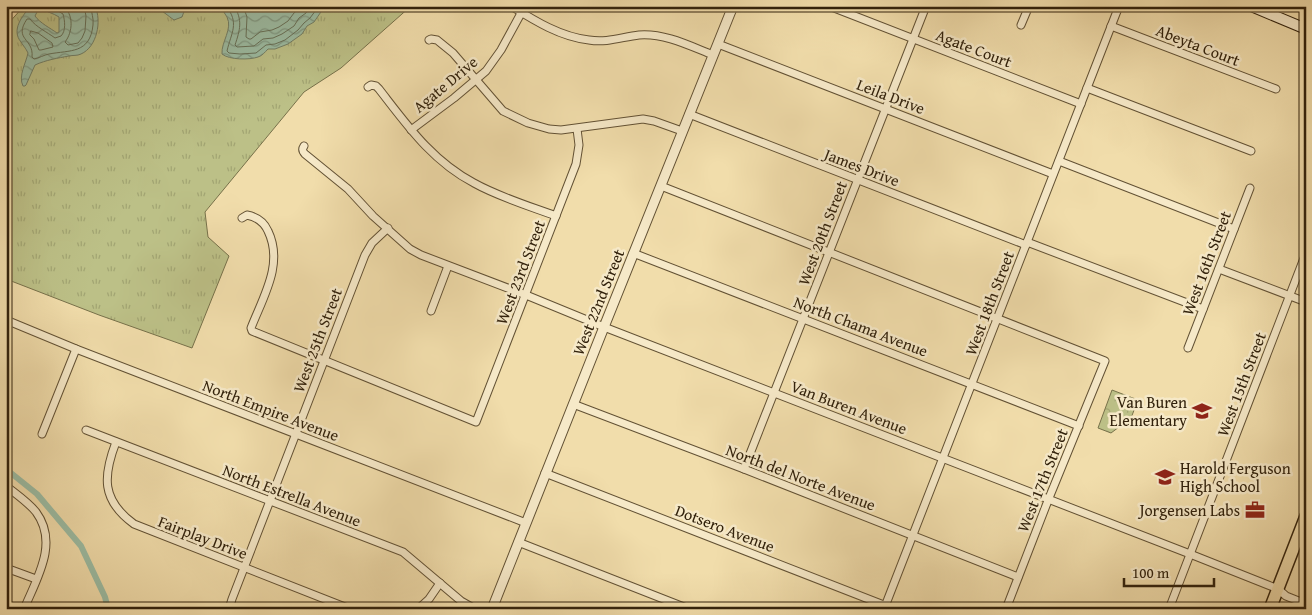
<svg xmlns="http://www.w3.org/2000/svg" width="1312" height="615" font-family="'Gentium Book Plus',serif">
	<style>
		.grass { fill: url(#grass-tufts); stroke: #77714a }
		.park { fill: url(#park-crowns); stroke: #77714a }
		.water { fill: url(#water-waves); stroke: #727f67; fill-rule: evenodd }
		.lines { fill: none; stroke-linecap: round; stroke-linejoin: round }
		.shore { stroke: #677058; stroke-width: 1 }
		.canal { stroke: #9cbda4; stroke-width: 6 }
		.minor-casing { stroke: #625134; stroke-width: 9 }
		.tertiary-casing { stroke: #625134; stroke-width: 11 }
		.secondary-casing { stroke: #32220c; stroke-width: 12 }
		.trunk-casing { stroke: #32220c; stroke-width: 14 }
		.minor { stroke: #f6e9c8; stroke-width: 7 }
		.tertiary { stroke: #f6e9c8; stroke-width: 9 }
		.secondary { stroke: #f6e9c8; stroke-width: 10 }
		.trunk { stroke: #f1ddab; stroke-width: 11 }
		.labels { text-anchor: middle; stroke-width: 5; stroke-linejoin: round; paint-order: stroke }
		.street-label { font-size: 16px; fill: #32220c; stroke: #f6e9c8 }
		.poi-label { font-size: 16px; fill: #32220c; stroke: #f6e9c8; text-anchor: end }
	</style>
	<defs>
		<pattern id="grass-tufts" width="24" height="20" patternUnits="userSpaceOnUse" patternTransform="scale(1.25)"><rect width="24" height="20" fill="#bcc087"/><path d="M3 7l-1-3M5 7V3M7 7l1-3M15 17l-1-3M17 17v-4M19 17l1-3" fill="none" stroke="#a2a573"/></pattern>
		<pattern id="park-crowns" width="20" height="18" patternUnits="userSpaceOnUse" patternTransform="scale(1.25)"><rect width="20" height="18" fill="#bcc087"/><path d="M2 6a3 3 0 1 1 6 0M12 15a3 3 0 1 1 6 0" fill="none" stroke="#a2a573"/></pattern>
		<pattern id="water-waves" width="16" height="10" patternUnits="userSpaceOnUse" patternTransform="scale(1.25)"><rect width="16" height="10" fill="#9cbda4"/><path d="M0 5q4-4 8 0t8 0" fill="none" stroke="#809984"/></pattern>
	</defs>
	<rect width="100%" height="100%" fill="#f1ddab"/>
	<filter id="stains"><feTurbulence type="fractalNoise" baseFrequency=".004" numOctaves="4"/><feColorMatrix values="0 0 0 0 .2 0 0 0 0 .09 0 0 0 0 .02 0 0 0 .5 -.17"/></filter>
	<radialGradient id="worn" r=".72"><stop offset=".6" stop-color="#630" stop-opacity="0"/><stop offset="1" stop-color="#630" stop-opacity=".3"/></radialGradient>
	<path class="grass" d="M24 6H411L341 68 304 92 205 212 208 237 229 256 192 348 99 315 6 279V26Z"/>
	<path class="park" d="M1112 390 1138 400 1131 418 1111 433 1098 428Z"/>
	<g class="water">
		<path d="M31 6H95C102 21 97 47 81 54 77 56 73 55 69 56 58 58 46 60 35 65L26 85 25 86H23C18 76 26 63 28 53 25 47 24 47 21 42 11 30 22 16 31 6ZM41 8C46 12 53 13 59 17V32L57 33C50 28 40 23 35 16L38 10Z"/>
		<path d="M131 6H186L182 17 174 20C160 10 156 3 139 12Z"/>
		<path d="M220 6H325L314 22 307 26 302 34 288 44 275 49H268C265 52 262 56 258 57 250 60 229 60 222 54 221 42 233 29 227 17 225 13 222 10 220 6Z"/>
	</g>
	<g class="lines">
		<g class="shore">
			<path d="M47 6 53 8 63 14C65 21 66 31 61 36L55 38C47 32 36 27 30 19H27C13 40 34 38 32 57L34 59C39 58 44 55 49 54 70 50 90 54 93 25 94 18 91 13 91 6"/>
			<path d="M63 6C74 14 73 32 65 42L68 45 78 43 82 38 85 31 86 16 84 6"/>
			<path d="M226 6C240 23 231 33 227 51L229 53 240 54 256 53 266 45 275 44 285 40 298 30 304 23 310 18 319 6"/>
			<path d="M234 6C243 20 240 30 235 45L237 47 254 46 263 39 273 38 282 34 294 26 299 18 306 13 311 6"/>
			<path d="M243 6 247 17 246 37 249 39H251L260 32 272 30 279 27 288 21 294 13 302 6"/>
			<path d="M31 31 38 33 52 43 53 47 41 50H39L34 39 30 35Z"/>
		</g>
		<path class="canal" d="M6 469 37 494 81 546 105 597 108 609"/>
		<defs>
			<g id="minor">
				<path d="M511 6C535 21 561 37 589 40 607 43 622 37 639 35 665 33 690 46 713 55"/>
				<path d="M829 6 1081 104"/>
				<path d="M1021 25 1029 6"/>
				<path d="M1111 26 1276 89"/>
				<path d="M429 40 431 39 437 40 453 53 503 111 528 123 549 129 561 130 643 119 654 121 682 131"/>
				<path d="M718 44 1053 174"/>
				<path d="M368 87 371 85 376 86 379 89C407 125 432 161 474 183 499 197 529 206 556 216"/>
				<path d="M1087 88 1251 151"/>
				<path d="M689 114 1026 245"/>
				<path d="M411 130 454 98 486 71 501 50 525 6"/>
				<path d="M304 146C302 149 302 151 305 154L348 189 373 216 410 249 421 255 526 295 604 327 1190 554 1268 585 1278 589 1286 596 1306 604"/>
				<path d="M1059 161 1234 229"/>
				<path d="M661 186 1105 361 1049 498 1006 609"/>
				<path d="M242 218 247 215C257 217 264 222 268 231 284 264 263 297 251 328L252 331 476 422 576 164 579 145 577 129"/>
				<path d="M1027 242 1203 309"/>
				<path d="M633 253 1079 426"/>
				<path d="M1219 269 1306 302"/>
				<path d="M431 311 448 266"/>
				<path d="M6 320 76 349 526 523"/>
				<path d="M1188 348 1250 188"/>
				<path d="M573 404 744 469 1018 577"/>
				<path d="M86 430 403 552 461 601 475 609"/>
				<path d="M42 434 76 349"/>
				<path d="M116 442C103 476 101 500 134 524L350 609"/>
				<path d="M744 469 926 6"/>
				<path d="M545 473 894 609"/>
				<path d="M6 486C16 494 28 502 36 512 59 543 37 578 24 609"/>
				<path d="M518 542 689 609"/>
				<path d="M6 568 36 579"/>
				<path d="M229 609 232 599 365 255 372 243 388 228"/>
				<path d="M418 609 429 599 440 583"/>
				<path d="M884 609 1119 6"/>
				<path d="M1169 609 1306 253"/>
			</g>
			<path id="tertiary" d="M492 609 604 327 733 6"/>
			<path id="secondary" d="M1251 6 1306 29"/>
			<path id="trunk" d="M1270 609 1306 516"/>
		</defs>
		<use href="#minor" class="minor-casing"/>
		<use href="#tertiary" class="tertiary-casing"/>
		<use href="#secondary" class="secondary-casing"/>
		<use href="#trunk" class="trunk-casing"/>
		<use href="#minor" class="minor"/>
		<use href="#tertiary" class="tertiary"/>
		<use href="#secondary" class="secondary"/>
		<use href="#trunk" class="trunk"/>
	</g>
	<defs>
		<symbol id="school-bare" viewBox="-9 -9 18 18"><path d="M0-5L7-2L0 1L-7-2ZM-4 1L0 2.5L4 1V4Q0 6-4 4Z" fill="#8f2418" stroke="#f6e9c8" stroke-width="2.5" paint-order="stroke"/></symbol>
		<symbol id="office-bare" viewBox="-9 -9 18 18"><path d="M-6-3h4V-5.5h4V-3h4V5H-6ZM-1-4.5V-3h2v-1.5ZM-6 0V1H6V0Z" fill="#8f2418" stroke="#f6e9c8" stroke-width="2.5" paint-order="stroke"/></symbol>
	</defs>
	<g fill-rule="evenodd">
		<use href="#school-bare" x="1188" y="397" width="28" height="28"/>
		<use href="#school-bare" x="1151" y="463" width="28" height="28"/>
		<use href="#office-bare" x="1241" y="496" width="28" height="28"/>
	</g>
	<g class="labels">
		<g class="street-label">
			<text transform="translate(1198 45) rotate(21)" y="6">Abeyta Court</text>
			<text transform="translate(974 48) rotate(21)" y="6">Agate Court</text>
			<text transform="translate(445 84) rotate(-40)" y="6">Agate Drive</text>
			<text transform="translate(891 96) rotate(21)" y="6">Leila Drive</text>
			<text transform="translate(862 167) rotate(21)" y="6">James Drive</text>
			<text transform="translate(822 233) rotate(-69)" y="6">West 20th Street</text>
			<text transform="translate(1206 263) rotate(-69)" y="6">West 16th Street</text>
			<text transform="translate(520 272) rotate(-69)" y="6">West 23rd Street</text>
			<text transform="translate(598 302) rotate(-68)" y="6">West 22nd Street</text>
			<text transform="translate(989 303) rotate(-69)" y="6">West 18th Street</text>
			<text transform="translate(861 326) rotate(21)" y="6">North Chama Avenue</text>
			<text transform="translate(317 340) rotate(-69)" y="6">West 25th Street</text>
			<text transform="translate(1241 384) rotate(-69)" y="6">West 15th Street</text>
			<text transform="translate(849 407) rotate(21)" y="6">Van Buren Avenue</text>
			<text transform="translate(271 410) rotate(21)" y="6">North Empire Avenue</text>
			<text transform="translate(801 477) rotate(21)" y="6">North del Norte Avenue</text>
			<text transform="translate(1042 480) rotate(-68)" y="6">West 17th Street</text>
			<text transform="translate(292 495) rotate(21)" y="6">North Estrella Avenue</text>
			<text transform="translate(725 528) rotate(21)" y="6">Dotsero Avenue</text>
			<text transform="translate(203 537) rotate(21)" y="6">Fairplay Drive</text>
		</g>
		<g class="poi-label">
			<text x="1187" y="408">Van Buren<tspan x="1187" dy="18">Elementary</tspan></text>
			<text x="1180" y="474" text-anchor="start">Harold Ferguson<tspan x="1180" dy="18">High School</tspan></text>
			<text x="1240" y="516">Jorgensen Labs</text>
		</g>
	</g>
	<rect width="1312" height="615" fill="none" stroke="#f1ddab" stroke-width="25"/>
	<rect x="8" y="8" width="1297" height="600" fill="none" stroke="#32220c" stroke-width="2.5"/>
	<rect x="12" y="12" width="1287" height="590" fill="none" stroke="#32220c"/>
	<path d="M1124 578v8h90v-8" fill="none" stroke="#32220c" stroke-width="2.5"/>
	<text x="1132" y="578" font-size="15" fill="#32220c" stroke="#f6e9c8" stroke-width="4" paint-order="stroke">100 m</text>
	<rect width="100%" height="100%" filter="url(#stains)"/>
	<rect width="100%" height="100%" fill="url(#worn)"/>
</svg>
